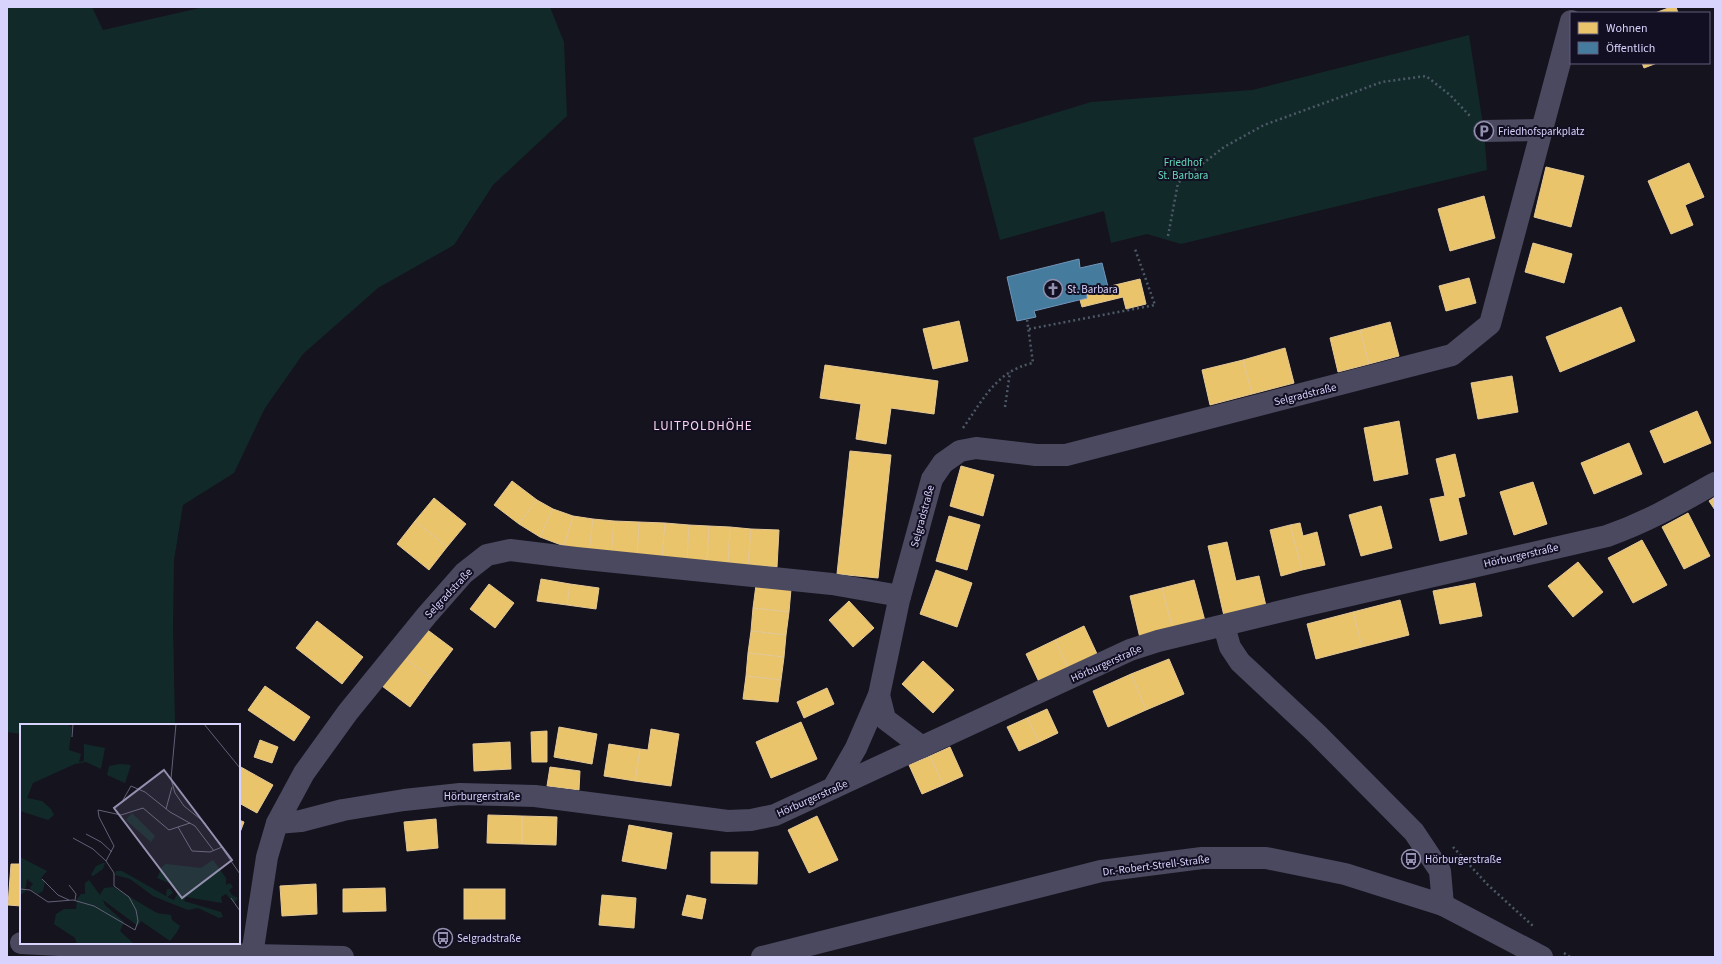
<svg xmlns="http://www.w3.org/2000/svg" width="1722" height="964" font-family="'Source Sans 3',sans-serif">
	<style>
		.green { fill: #122929 }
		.homes { fill: #e9c46a; stroke: #e4c896 }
		.public { fill: #457b9d; stroke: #7195ba }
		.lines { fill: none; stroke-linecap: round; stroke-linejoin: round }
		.path { stroke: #4c5a67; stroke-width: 2.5; stroke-dasharray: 2 3; stroke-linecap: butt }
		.minor { stroke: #4a495f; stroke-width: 22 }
		.labels { text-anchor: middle; stroke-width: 4; stroke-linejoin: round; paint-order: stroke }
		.poi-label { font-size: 11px; fill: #d8d3fd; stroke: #120f22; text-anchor: start }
		.park-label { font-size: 11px; fill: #63d9bb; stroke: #120f22 }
		.street-label { font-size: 11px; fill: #d8d3fd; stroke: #120f22 }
		.quarter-label { font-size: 13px; letter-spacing: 1px; fill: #fdd5ee; stroke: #120f22 }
		.inset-road { fill: none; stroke: #636077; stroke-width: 1 }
		.view { fill: #9490af; fill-opacity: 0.15; stroke: #9490af; stroke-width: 2 }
		.inset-edge { fill: none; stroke: #d8d3fd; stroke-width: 2 }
	</style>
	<rect width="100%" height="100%" fill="#15131e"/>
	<g class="green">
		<path d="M7 7H92L103 30 204 7H550L564 42 567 116 493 185 454 245 378 288 303 354 265 408 234 473 183 505 174 560 173 627 175 725H21V734L7 732Z"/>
		<path d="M1469 35 1484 131 1487 170 1181 244 1147 234 1111 243 1104 211 1000 240 973 138 1091 102 1252 90Z"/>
	</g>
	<g class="homes">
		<path d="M1671 7H1676L1678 13H1655Z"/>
		<path d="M1642 63H1657L1644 68Z"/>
		<path d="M1689 163 1704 197 1685 205 1693 225 1671 234 1648 181Z"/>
		<path d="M1546 167 1584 176 1571 227 1534 217Z"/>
		<path d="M1484 196 1495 238 1450 251 1438 209Z"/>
		<path d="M1533 243 1572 254 1564 283 1525 272Z"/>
		<path d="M1469 278 1476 303 1446 311 1439 286Z"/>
		<path d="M1140 279 1146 304 1126 309 1123 297 1082 307 1080 300 1087 298 1086 292Z"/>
		<path d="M1621 307 1635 341 1560 372 1546 337Z"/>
		<path d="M959 321 968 361 933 369 923 329Z"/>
		<path d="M1390 322 1399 356 1369 364 1360 330Z"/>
		<path d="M1360 330 1369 364 1338 372 1330 338Z"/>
		<path d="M1285 348 1294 383 1252 394 1243 360Z"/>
		<path d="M1243 360 1252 394 1210 405 1202 370Z"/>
		<path d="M825 365 938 381 934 414 891 408 886 444 856 439 861 404 820 398Z"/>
		<path d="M1512 376 1518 412 1478 419 1471 383Z"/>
		<path d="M1697 411 1711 443 1664 463 1650 431Z"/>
		<path d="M1399 421 1408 474 1374 481 1364 428Z"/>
		<path d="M1629 443 1642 474 1594 494 1581 463Z"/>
		<path d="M850 451 891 455 878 578 837 574Z"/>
		<path d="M1455 454 1465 496 1458 498 1467 534 1440 541 1430 499 1445 496 1436 459Z"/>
		<path d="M961 466 994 475 983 516 950 506Z"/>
		<path d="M512 481 537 500 519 524 494 505Z"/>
		<path d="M1533 482 1547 524 1514 535 1500 492Z"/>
		<path d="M1715 497V510L1709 501Z"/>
		<path d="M434 498 466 524 447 547 415 521Z"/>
		<path d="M537 500 553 509 540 537 519 524Z"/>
		<path d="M1381 506 1392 548 1361 556 1349 515Z"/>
		<path d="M553 509 573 516 564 546 540 537Z"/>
		<path d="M1688 513 1710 556 1684 569 1662 527Z"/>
		<path d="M573 516 593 519 589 553 564 546Z"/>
		<path d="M949 516 980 525 967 570 936 561Z"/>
		<path d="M593 519 614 521 611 557 589 553Z"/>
		<path d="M415 521 447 547 429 570 397 544Z"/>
		<path d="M614 521 639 522 637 559 611 557Z"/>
		<path d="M639 522 665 523 662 560 637 559Z"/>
		<path d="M665 523 689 525 687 562 662 560Z"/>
		<path d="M1300 523 1303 536 1317 532 1325 565 1302 570 1290 525Z"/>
		<path d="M689 525 709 526 707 563 687 562Z"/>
		<path d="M1290 525 1302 570 1281 576 1270 530Z"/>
		<path d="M709 526 730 527 728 564 707 563Z"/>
		<path d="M730 527 751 529 748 565 728 564Z"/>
		<path d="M751 529 779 530 777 567 748 565Z"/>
		<path d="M1642 540 1667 585 1633 603 1608 558Z"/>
		<path d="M1227 542 1236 581 1259 576 1266 606 1224 616 1208 546Z"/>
		<path d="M1578 562 1603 592 1573 617 1548 586Z"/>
		<path d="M936 570 972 583 957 627 920 614Z"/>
		<path d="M541 579 570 584 567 605 537 601Z"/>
		<path d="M1194 580 1205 621 1173 630 1162 588Z"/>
		<path d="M1475 583 1482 616 1440 624 1433 591Z"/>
		<path d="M489 584 514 603 495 628 470 609Z"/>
		<path d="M570 584 599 588 596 609 567 605Z"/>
		<path d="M756 585 791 589 789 612 753 608Z"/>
		<path d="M1162 588 1173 630 1140 638 1130 596Z"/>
		<path d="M1400 600 1409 635 1362 647 1353 612Z"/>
		<path d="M849 601 874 628 853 647 829 620Z"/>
		<path d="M753 608 789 612 786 635 751 631Z"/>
		<path d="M1353 612 1362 647 1316 659 1307 624Z"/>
		<path d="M317 621 363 657 342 684 296 648Z"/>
		<path d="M1084 626 1098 656 1069 670 1055 640Z"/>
		<path d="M425 628 453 649 431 678 403 657Z"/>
		<path d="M751 631 786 635 784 657 748 653Z"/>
		<path d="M1055 640 1069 670 1040 684 1026 654Z"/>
		<path d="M748 653 784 657 781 680 746 676Z"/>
		<path d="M403 657 431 678 410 707 382 686Z"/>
		<path d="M1169 659 1184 694 1146 710 1131 674Z"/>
		<path d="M923 661 954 690 933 713 902 684Z"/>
		<path d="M1131 674 1146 710 1108 727 1093 691Z"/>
		<path d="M746 676 781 680 778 702 743 699Z"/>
		<path d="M265 686 310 717 294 741 248 710Z"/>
		<path d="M827 688 834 704 804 718 797 702Z"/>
		<path d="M1047 709 1058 733 1039 742 1027 718Z"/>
		<path d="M1027 718 1039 742 1019 751 1007 727Z"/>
		<path d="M801 722 817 759 771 778 756 742Z"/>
		<path d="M559 727 597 734 592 764 554 757Z"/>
		<path d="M651 729 679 734 671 786 635 781 640 749 648 750Z"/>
		<path d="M547 731V762H532L531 732Z"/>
		<path d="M260 740 278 747 272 763 254 757Z"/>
		<path d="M510 742 511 769 474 771 473 744Z"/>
		<path d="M609 744 640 749 635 781 604 776Z"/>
		<path d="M950 747 963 776 943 785 930 756Z"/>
		<path d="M930 756 943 785 922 794 909 765Z"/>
		<path d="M239 766 273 785 257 813 239 803Z"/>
		<path d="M550 767 580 771 579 790 547 786Z"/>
		<path d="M488 815 522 816V844L487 843Z"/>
		<path d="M522 816 557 817 556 845 522 844Z"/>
		<path d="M817 816 838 860 809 873 788 830Z"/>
		<path d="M436 819 438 848 407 851 404 822Z"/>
		<path d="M239 820 244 822 239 835Z"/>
		<path d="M629 825 672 833 666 869 622 861Z"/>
		<path d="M711 852H758L757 884 711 883Z"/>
		<path d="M11 864H21V906L8 905Z"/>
		<path d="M316 884 317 914 282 916 280 886Z"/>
		<path d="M385 888 386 911 343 912V889Z"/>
		<rect x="464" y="889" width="41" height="30"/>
		<path d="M602 895 636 898 634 928 599 925Z"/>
		<path d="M687 895 706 899 702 919 682 915Z"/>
	</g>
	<path class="public" d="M1079 259 1080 268 1102 263 1108 287 1086 292 1087 298 1034 311 1036 317 1017 321 1007 277Z"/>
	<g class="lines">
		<g class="path">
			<path d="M1168 236 1178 183 1224 147 1264 125 1382 82 1426 76 1450 95 1470 116"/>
			<path d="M1029 329 1155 305 1135 249"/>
			<path d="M1005 407 1010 372"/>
			<path d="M963 428C983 400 996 371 1033 363L1027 319"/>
			<path d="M1453 847 1488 885 1533 926"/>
			<path d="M1564 953 1570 957"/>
		</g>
		<g class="minor">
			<path d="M1484 131 1541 130"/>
			<path d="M1224 626 1230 647 1240 662 1316 733 1414 832 1440 871 1443 905"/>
			<path d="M879 695 885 719 922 747"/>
			<path d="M833 788 856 748 879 695 899 600 932 479 943 463 960 451 976 448 1036 455H1066L1452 355 1490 324 1571 21"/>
			<path d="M277 823 301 821 343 810 404 800 460 794 535 796 728 821 751 820 775 815 1130 650 1158 641 1307 605 1607 536C1647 522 1678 504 1715 483"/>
			<path d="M21 943 252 955 343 957"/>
			<path d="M252 955 267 857 277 823 304 773 348 712 427 615 464 573 487 555 510 550 576 558 832 584 900 596"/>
			<path d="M762 957 1101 871 1202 858H1266L1345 874 1443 905 1542 957"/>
		</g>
	</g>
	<defs>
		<symbol id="parking-ring" viewBox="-11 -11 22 22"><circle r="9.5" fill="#120f22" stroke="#9490af" stroke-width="1.5"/><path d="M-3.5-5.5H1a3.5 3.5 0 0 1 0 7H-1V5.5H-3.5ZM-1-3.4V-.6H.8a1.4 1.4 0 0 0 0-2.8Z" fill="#9490af"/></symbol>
		<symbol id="church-ring" viewBox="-11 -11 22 22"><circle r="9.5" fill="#120f22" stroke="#9490af" stroke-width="1.5"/><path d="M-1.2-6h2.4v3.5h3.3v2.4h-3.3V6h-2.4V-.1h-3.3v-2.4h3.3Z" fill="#9490af"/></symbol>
		<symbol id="bus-ring" viewBox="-11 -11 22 22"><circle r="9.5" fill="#120f22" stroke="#9490af" stroke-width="1.5"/><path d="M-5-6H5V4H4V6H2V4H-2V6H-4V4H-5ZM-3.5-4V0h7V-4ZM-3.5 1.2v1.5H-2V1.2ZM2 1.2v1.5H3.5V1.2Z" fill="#9490af"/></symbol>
	</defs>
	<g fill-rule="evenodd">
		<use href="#parking-ring" x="1473" y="120" width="22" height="22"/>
		<use href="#church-ring" x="1042" y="278" width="22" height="22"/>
		<use href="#bus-ring" x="1400" y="848" width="22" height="22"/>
		<use href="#bus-ring" x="432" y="927" width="22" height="22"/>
	</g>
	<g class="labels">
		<g class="poi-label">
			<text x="1498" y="135">Friedhofsparkplatz</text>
			<text x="1067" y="293">St. Barbara</text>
			<text x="1425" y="863">Hörburgerstraße</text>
			<text x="457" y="942">Selgradstraße</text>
		</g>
		<g class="park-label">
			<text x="1183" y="166">Friedhof<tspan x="1183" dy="13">St. Barbara</tspan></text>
		</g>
		<g class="street-label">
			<text transform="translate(1305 394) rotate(-14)" y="4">Selgradstraße</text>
			<text transform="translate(922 516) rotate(-75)" y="4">Selgradstraße</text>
			<text transform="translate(1521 555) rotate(-13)" y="4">Hörburgerstraße</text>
			<text transform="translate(448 593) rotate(-47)" y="4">Selgradstraße</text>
			<text transform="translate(1106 663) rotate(-24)" y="4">Hörburgerstraße</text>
			<text x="482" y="800">Hörburgerstraße</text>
			<text transform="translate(812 798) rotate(-24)" y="4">Hörburgerstraße</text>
			<text transform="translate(1156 865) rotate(-7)" y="4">Dr.-Robert-Strell-Straße</text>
		</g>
		<g class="quarter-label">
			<text x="703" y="430">LUITPOLDHÖHE</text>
		</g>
	</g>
	<g transform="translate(20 724)">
		<rect width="220" height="220" fill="#15131e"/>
		<path d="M0 0H46L52 3 49 26 61 30 59 38 64 37V20L85 24 81 45 66 38 55 40 13 59 7 74 22 77 31 85 34 91 28 96 0 87ZM100 40 111 41 105 59 87 51 89 42ZM112 89 135 112 131 118 106 96ZM0 133 27 147 21 154 25 157 23 167 18 170 11 166 10 163 13 160 7 155 5 168 0 171ZM193 136 206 154V161L210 159 213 163 209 166 212 171 218 174 214 179 206 170 201 173 202 179 166 173 164 177 201 188 203 193 199 194 178 184 168 186 150 179 133 172 110 155 95 151 96 147H102L146 172 147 165H150L153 169 147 173 154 176 159 167 151 160 137 154 142 143 146 140 181 144ZM83 139H85L83 145 73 152 71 151 76 142ZM69 156 80 171 84 164 93 163 137 189 151 191 152 196 160 202 157 208 150 217 121 197 118 202 83 176 85 181 104 198 100 207 114 220H57L55 214 34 200 36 190 44 185H56L57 175 61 170H65V159Z" fill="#122929"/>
		<path class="inset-road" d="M156 0 151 55 155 69 164 82 184 98 220 150M184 0 220 44M52 13 53 0M103 76 111 62 125 68 150 88 175 102 194 127M146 85 152 63M158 103 172 127 190 128 202 123M66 110 81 118 92 128M86 137 94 122 79 93 78 86 101 91 123 84 149 106 170 99M22 155 38 171 49 176M49 161 56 170 55 176M0 165 10 166 28 178 53 176 74 182 115 206 118 197 116 186 109 173 94 162V149L86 137 73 125 53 114M211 174 220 187"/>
		<path class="view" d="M144 46 212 136 162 174 94 84Z"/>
		<rect width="220" height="220" class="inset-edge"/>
	</g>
	<rect width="1722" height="964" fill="none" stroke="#d8d3fd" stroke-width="16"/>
	<rect x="1570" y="12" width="140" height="52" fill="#120f22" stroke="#615d7a"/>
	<rect x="1578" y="22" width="20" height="12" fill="#e9c46a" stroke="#615d7a"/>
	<text x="1606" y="32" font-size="12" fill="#d8d3fd">Wohnen</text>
	<rect x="1578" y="42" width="20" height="12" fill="#457b9d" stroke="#615d7a"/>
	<text x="1606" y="52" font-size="12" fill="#d8d3fd">Öffentlich</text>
</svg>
